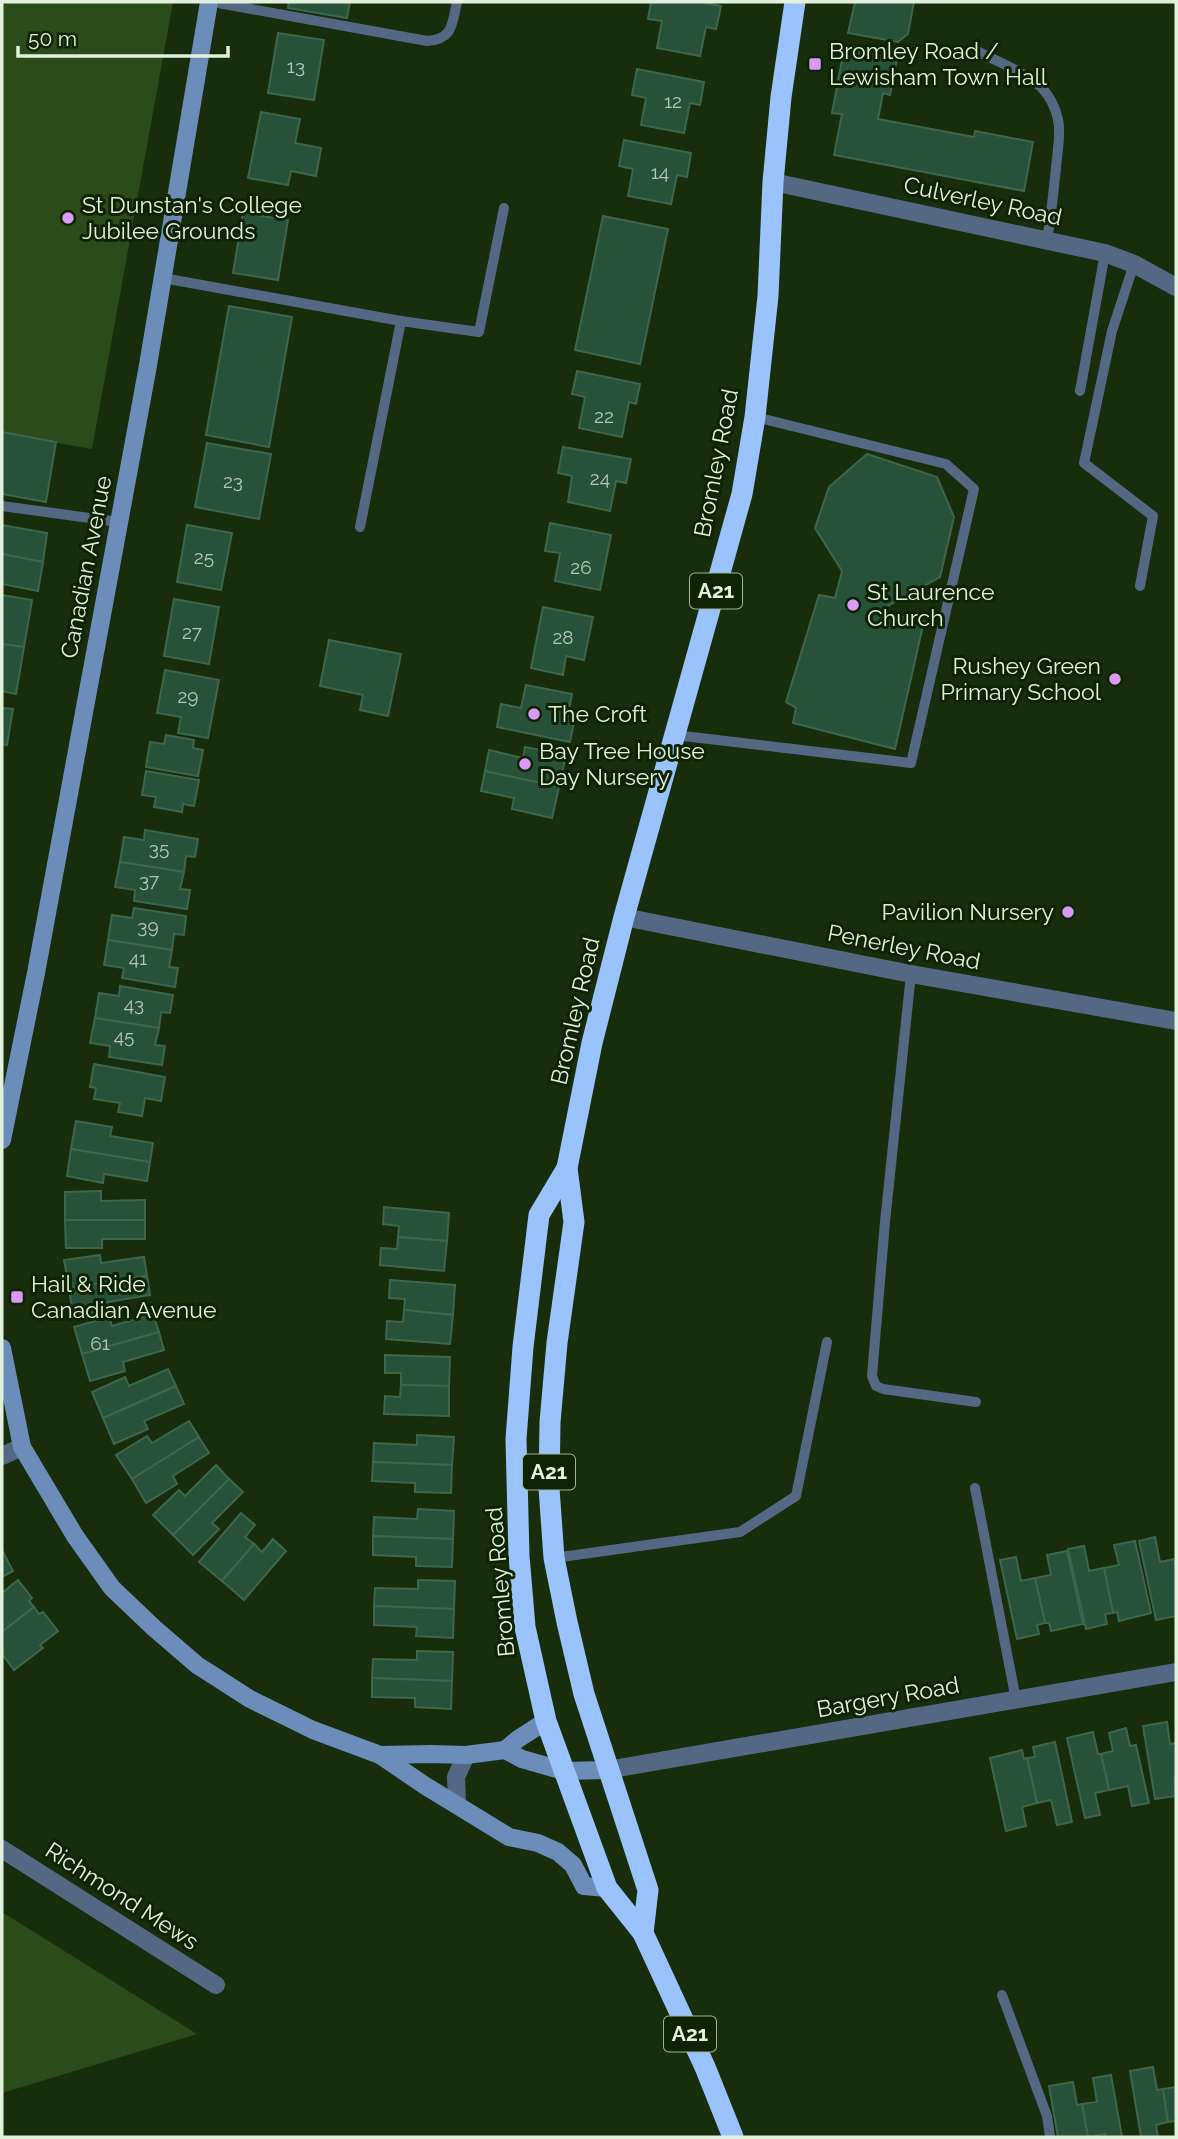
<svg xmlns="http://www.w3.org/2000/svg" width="1178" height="2139" font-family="Raleway,sans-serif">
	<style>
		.green { fill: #2b4c1a }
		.building { fill: #275139; stroke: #3d664d; stroke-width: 2 }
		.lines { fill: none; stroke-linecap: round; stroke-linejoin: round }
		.lane { stroke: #546884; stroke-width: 10 }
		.street { stroke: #546884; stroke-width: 18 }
		.secondary { stroke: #6c8dba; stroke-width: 18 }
		.highway { stroke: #9ac3fb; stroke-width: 21 }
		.poi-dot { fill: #dc99f5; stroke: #0e2303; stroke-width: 2.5 }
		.labels { text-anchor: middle; stroke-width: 6; stroke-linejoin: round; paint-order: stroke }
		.number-label { font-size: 19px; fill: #b3c9b3 }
		.shield { fill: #0e2303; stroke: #a2b39b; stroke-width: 2 }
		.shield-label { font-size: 21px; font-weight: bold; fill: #e2f1dc }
		.poi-label { font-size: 23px; fill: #e2f1dc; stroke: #0e2303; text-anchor: start }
		.street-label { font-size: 23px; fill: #e2f1dc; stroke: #0e2303 }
	</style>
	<rect width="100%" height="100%" fill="#172d0c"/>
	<g class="green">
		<path d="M2 2H173L92 449 2 433Z"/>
		<path d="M2 1912 197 2034 2 2093Z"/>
	</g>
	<g class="building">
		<path d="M289 2H350L347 18 288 8Z"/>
		<path d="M651 2H701L721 6 716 29 706 27 700 56 657 48 662 21 648 19Z"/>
		<path d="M855 2H914L908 34 898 42 848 33Z"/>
		<path d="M278 33 324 40 314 100 268 93Z"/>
		<path d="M844 49 897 59 890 95 883 93 878 119 974 137 975 131 1033 142 1024 191 834 155 842 114 832 113Z"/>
		<path d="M637 69 704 82 700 105 690 103 684 133 641 125 646 98 632 95Z"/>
		<path d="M261 112 300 119 295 143 321 148 316 176 291 171 288 185 248 178Z"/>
		<path d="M624 140 691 153 687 177 677 175 671 204 628 196 633 169 619 166Z"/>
		<path d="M243 213 288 220 278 280 233 273Z"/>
		<path d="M603 216 668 229 640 364 575 350Z"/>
		<path d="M229 306 292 317 269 447 206 435Z"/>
		<path d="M577 371 640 384 636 404 629 402 622 437 579 428 585 397 572 394Z"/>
		<path d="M2 432 56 442 46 502 2 494Z"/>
		<path d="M207 443 271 454 259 519 195 507Z"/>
		<path d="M563 447 631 459 626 483 616 481 610 511 568 502 572 476 558 473Z"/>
		<path d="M867 454 937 477 954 517 940 577 877 612 924 621 895 749 793 723 796 708 786 702 819 595 835 598 842 571 815 528 829 487Z"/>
		<path d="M550 523 611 535 600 590 555 581 560 553 545 551Z"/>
		<path d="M2 525 47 533 43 562 2 554Z"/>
		<path d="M187 525 232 533 221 590 177 582Z"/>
		<path d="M2 554 43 562 38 591 2 584Z"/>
		<path d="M2 595 32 600 24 647 2 644Z"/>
		<path d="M174 599 219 607 209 664 164 656Z"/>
		<path d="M543 607 593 617 584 660 566 656 563 675 531 668Z"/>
		<path d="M329 640 401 654 388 716 360 710 363 695 320 686Z"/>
		<path d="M2 644 24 647 16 694 2 691Z"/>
		<path d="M165 670 219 680 208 738 178 733 181 717 157 713Z"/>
		<path d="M526 685 572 694 567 720 574 722 570 742 497 727 501 704 521 708Z"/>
		<path d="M2 708 13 709 7 745 2 744Z"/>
		<path d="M166 735 194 740 193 748 203 750 198 776 146 767 150 742 164 744Z"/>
		<path d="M525 747 566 755 559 787 485 771 489 750 523 758Z"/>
		<path d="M146 771 199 780 194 806 183 804 182 812 154 807 156 797 142 795Z"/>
		<path d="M485 771 559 787 552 818 512 809 514 798 481 791Z"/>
		<path d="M145 830 198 839 195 857 186 856 184 872 120 862 124 837 144 840Z"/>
		<path d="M120 862 184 872 180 889 190 890 187 909 134 901 135 890 115 887Z"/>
		<path d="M134 908 186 916 184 935 174 934 172 950 108 940 112 915 132 918Z"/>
		<path d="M108 940 172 950 169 967 178 968 175 987 122 978 124 968 104 965Z"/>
		<path d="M120 986 173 995 170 1013 161 1012 159 1028 95 1018 99 993 119 996Z"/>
		<path d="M95 1018 159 1028 155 1045 165 1046 162 1065 109 1057 110 1046 90 1043Z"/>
		<path d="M94 1064 165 1077 161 1101 145 1098 142 1116 118 1112 120 1103 94 1099 96 1088 90 1087Z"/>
		<path d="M76 1121 112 1127 110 1136 153 1143 150 1162 71 1149Z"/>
		<path d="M71 1149 150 1162 147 1181 104 1174 103 1183 67 1176Z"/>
		<path d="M101 1191V1201L145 1200V1220H65V1192Z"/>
		<path d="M384 1207 449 1213 447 1241 398 1237 399 1226 383 1224Z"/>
		<path d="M65 1220H145V1239H102V1248H66Z"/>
		<path d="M398 1237 447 1241 444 1271 380 1265 381 1248 397 1249Z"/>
		<path d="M100 1255 101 1263 144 1257 147 1276 69 1288 64 1260Z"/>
		<path d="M147 1276 150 1295 108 1302 109 1311 73 1316 69 1288Z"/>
		<path d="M390 1280 455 1285 453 1315 404 1310 405 1299 389 1298Z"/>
		<path d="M404 1310 453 1315 450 1344 386 1339 387 1321 403 1322Z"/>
		<path d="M153 1314 159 1332 82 1354 74 1327 109 1317 112 1326Z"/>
		<path d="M159 1332 164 1350 123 1362 125 1371 90 1381 82 1354Z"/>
		<path d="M385 1355 450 1357 449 1386 401 1385V1373H385Z"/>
		<path d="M168 1369 176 1386 103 1418 92 1392 125 1377 129 1386Z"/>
		<path d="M401 1385 449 1386V1416L384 1414 385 1396 400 1397Z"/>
		<path d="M176 1386 184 1404 144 1421 148 1429 114 1444 103 1418Z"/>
		<path d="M189 1421 199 1437 132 1479 116 1455 147 1436 152 1443Z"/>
		<path d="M417 1435 454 1437 452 1465 373 1462 374 1443 417 1445Z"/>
		<path d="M199 1437 209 1453 173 1476 177 1484 146 1503 132 1479Z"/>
		<path d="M373 1462 452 1465 451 1493 415 1492V1483L372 1481Z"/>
		<path d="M216 1465 229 1479 173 1535 153 1515 179 1490 185 1496Z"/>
		<path d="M229 1479 243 1492 212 1523 219 1529 193 1555 173 1535Z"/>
		<path d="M418 1509 454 1511 453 1539 373 1536 374 1517 417 1519Z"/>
		<path d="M241 1513 255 1525 245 1537 254 1544 222 1581 199 1562Z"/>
		<path d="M373 1536 453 1539 452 1567 416 1566V1557L373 1555Z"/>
		<path d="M1155 1537 1160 1562 1174 1559 1176 1568V1616L1156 1620 1139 1541Z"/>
		<path d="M273 1539 286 1551 244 1600 222 1581 254 1544 262 1552Z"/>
		<path d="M1135 1541 1151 1613 1119 1621 1117 1612 1113 1613 1104 1568 1119 1565 1114 1545Z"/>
		<path d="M1084 1546 1089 1571 1104 1568 1113 1613 1105 1614 1107 1624 1086 1629 1068 1549Z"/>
		<path d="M2 1550 13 1571 2 1577Z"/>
		<path d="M1067 1551 1083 1624 1051 1631 1049 1623H1045L1035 1578 1051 1575 1047 1555Z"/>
		<path d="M1016 1557 1021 1581 1035 1578 1045 1623 1037 1625 1039 1634 1017 1639 1000 1560Z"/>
		<path d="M18 1580 32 1598 29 1601 34 1607 2 1632V1593Z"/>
		<path d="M418 1580 455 1581 454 1609 374 1606 375 1588 418 1589Z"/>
		<path d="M374 1606 454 1609 453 1638 416 1636 417 1627 374 1625Z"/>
		<path d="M34 1607 39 1614 43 1612 58 1631 40 1645 43 1648 14 1670 2 1654V1632Z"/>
		<path d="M417 1651 453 1652 452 1681 372 1678 373 1659 417 1660Z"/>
		<path d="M372 1678 452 1681 451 1709 415 1707V1698L372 1697Z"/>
		<path d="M1167 1722 1170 1744 1176 1743V1777L1174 1778 1176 1796 1155 1799 1143 1726Z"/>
		<path d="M1126 1728 1130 1746 1136 1745 1149 1803 1132 1806 1128 1786 1109 1790 1101 1754 1113 1751 1109 1733Z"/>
		<path d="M1093 1732 1098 1754H1101L1109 1790 1095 1793 1100 1815 1085 1818 1067 1738Z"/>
		<path d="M1055 1742 1072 1822 1057 1825 1051 1800 1037 1803 1027 1758 1035 1757 1033 1747Z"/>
		<path d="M1022 1750 1024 1759 1027 1758 1037 1803 1022 1807 1026 1826 1006 1831 990 1758Z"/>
		<path d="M1153 2067 1157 2090 1163 2089 1168 2122 1156 2125 1158 2137H1141L1130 2071Z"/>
		<path d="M1111 2075 1122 2137H1105V2134L1088 2137 1082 2104 1097 2102 1093 2078Z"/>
		<path d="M1073 2082 1077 2105 1082 2104 1088 2137H1058L1049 2086Z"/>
		<path d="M1176 2087V2121L1168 2122 1163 2089Z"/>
	</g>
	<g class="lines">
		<g class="lane">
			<path d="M213 2 427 41C454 39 452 23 457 2"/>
			<path d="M979 52C999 62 1024 72 1041 87 1049 95 1056 108 1058 120 1061 132 1058 146 1057 158 1054 185 1052 212 1047 239"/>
			<path d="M1134 264 1112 331 1084 463 1153 516 1140 586"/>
			<path d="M163 278 401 321 360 527"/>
			<path d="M401 321 479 332 504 208"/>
			<path d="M1080 391 1105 253"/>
			<path d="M2 506 119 522"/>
			<path d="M675 735 911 763 974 489 946 464 755 417"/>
			<path d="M911 974 885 1222 872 1376 876 1386 883 1389 976 1402"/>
			<path d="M975 1488 1016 1700"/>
			<path d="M554 1558 740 1532 796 1496 827 1342"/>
			<path d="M1002 1995 1047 2116 1050 2137"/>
		</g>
		<g class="street">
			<path d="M773 182 1105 253 1134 264 1176 287"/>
			<path d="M624 917 911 974 1176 1021"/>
			<path d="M2 1456 22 1447"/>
			<path d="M607 1770 1176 1672"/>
			<path d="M457 1804 456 1777 466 1755"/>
			<path d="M2 1849 216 1985"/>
		</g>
		<g class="secondary">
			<path d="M2 1140 36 973 147 371 209 2"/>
			<path d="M2 1348 22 1447 75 1536 112 1588 154 1628 197 1665 250 1699 313 1730 380 1755 424 1785 509 1837 538 1843 558 1852 573 1865 584 1886 607 1888"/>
			<path d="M505 1750 518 1739 546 1721"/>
			<path d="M380 1755 431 1754 466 1755 505 1750 522 1759 564 1771 607 1770"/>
		</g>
		<g class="highway">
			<path d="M567 1168 539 1215 523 1347 516 1439 519 1556 525 1627 546 1721 607 1888 643 1933 705 2067 733 2137"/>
			<path d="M643 1933 648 1890 584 1694 567 1622 554 1558 549 1488 550 1422 557 1343 574 1222 567 1168 592 1043 624 917 742 494 755 417 768 296 773 182 781 97 795 2"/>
		</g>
	</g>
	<g class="poi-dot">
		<rect x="808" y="57" width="14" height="14" rx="3.5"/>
		<circle cx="68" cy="218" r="7"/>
		<circle cx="853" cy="605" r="7"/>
		<circle cx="1115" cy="679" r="7"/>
		<circle cx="534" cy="714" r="7"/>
		<circle cx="525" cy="764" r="7"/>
		<circle cx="1068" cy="912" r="7"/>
		<rect x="10" y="1290" width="14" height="14" rx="3.5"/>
	</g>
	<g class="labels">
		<g class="number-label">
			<text x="296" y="73">13</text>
			<text x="673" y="108">12</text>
			<text x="660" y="179">14</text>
			<text x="604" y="423">22</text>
			<text x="600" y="485">24</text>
			<text x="233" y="488">23</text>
			<text x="204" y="564">25</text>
			<text x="581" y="574">26</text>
			<text x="192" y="639">27</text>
			<text x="563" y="644">28</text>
			<text x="188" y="703">29</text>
			<text x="159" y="855">35</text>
			<text x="149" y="887">37</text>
			<text x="148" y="933">39</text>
			<text x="138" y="965">41</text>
			<text x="134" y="1011">43</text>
			<text x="124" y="1043">45</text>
			<text x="100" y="1350">61</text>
		</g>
		<g class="shield">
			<rect x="690" y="573.5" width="52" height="35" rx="5"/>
			<rect x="523" y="1454.5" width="52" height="35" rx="5"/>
			<rect x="664" y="2016.5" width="52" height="35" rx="5"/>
		</g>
		<g class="shield-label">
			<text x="716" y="598">A21</text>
			<text x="549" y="1479">A21</text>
			<text x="690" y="2041">A21</text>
		</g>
		<g class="poi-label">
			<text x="829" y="59">Bromley Road /<tspan x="829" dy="26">Lewisham Town Hall</tspan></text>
			<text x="82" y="213">St Dunstan's College<tspan x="82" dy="26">Jubilee Grounds</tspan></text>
			<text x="867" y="600">St Laurence<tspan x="867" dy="26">Church</tspan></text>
			<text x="1101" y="674" text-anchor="end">Rushey Green<tspan x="1101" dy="26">Primary School</tspan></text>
			<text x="548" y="722">The Croft</text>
			<text x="539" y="759">Bay Tree House<tspan x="539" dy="26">Day Nursery</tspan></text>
			<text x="1054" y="920" text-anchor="end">Pavilion Nursery</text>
			<text x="31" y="1292">Hail &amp; Ride<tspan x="31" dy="26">Canadian Avenue</tspan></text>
		</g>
		<g class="street-label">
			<text transform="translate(983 201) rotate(12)" y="8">Culverley Road</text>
			<text transform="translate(716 463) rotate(-79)" y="8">Bromley Road</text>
			<text transform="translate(86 567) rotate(-79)" y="8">Canadian Avenue</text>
			<text transform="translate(904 947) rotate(11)" y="8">Penerley Road</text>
			<text transform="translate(575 1011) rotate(-77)" y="8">Bromley Road</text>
			<text transform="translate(500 1582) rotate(-95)" y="8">Bromley Road</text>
			<text transform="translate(888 1697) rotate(-10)" y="8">Bargery Road</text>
			<text transform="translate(122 1896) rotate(33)" y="8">Richmond Mews</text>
		</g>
	</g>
	<rect width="1178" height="2139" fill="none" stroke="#e2f1dc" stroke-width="7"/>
	<path d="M18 46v10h210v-10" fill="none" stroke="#e2f1dc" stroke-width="3.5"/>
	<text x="28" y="46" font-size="21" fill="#e2f1dc" stroke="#0e2303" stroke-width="5" paint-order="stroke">50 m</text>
</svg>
